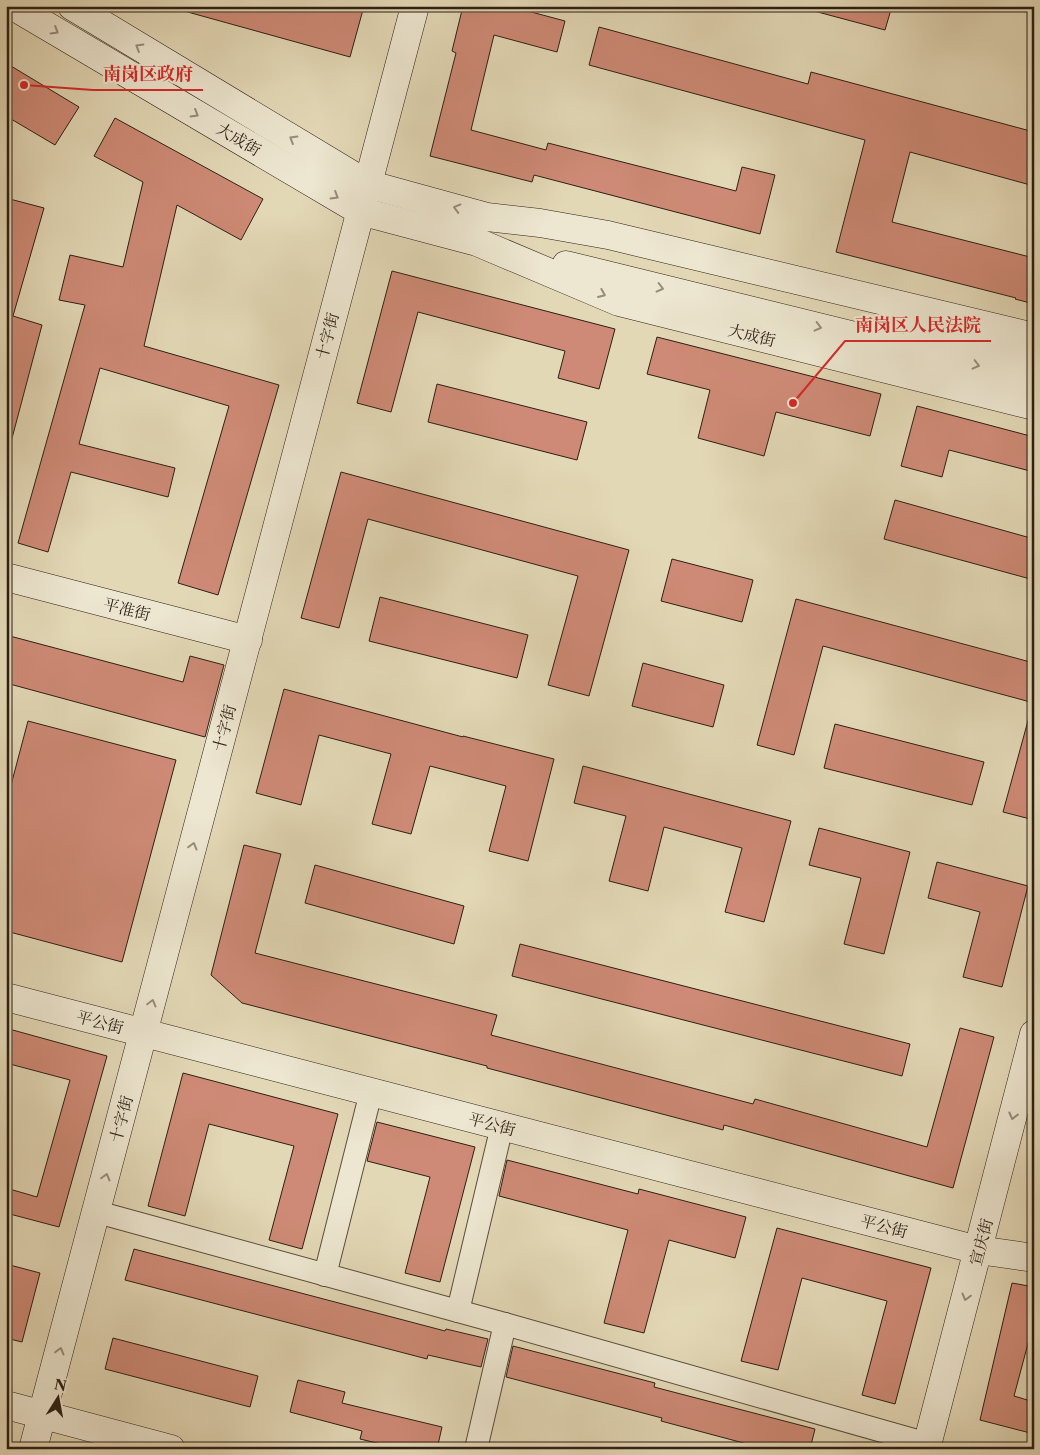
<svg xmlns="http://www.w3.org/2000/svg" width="1040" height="1455" font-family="'Libre Caslon Text','Noto Serif SC',serif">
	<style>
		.building { fill: #ce8a76; stroke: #2d1f14 }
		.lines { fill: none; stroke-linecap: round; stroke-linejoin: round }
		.street-casing { stroke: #5a4d3c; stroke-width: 24 }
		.secondary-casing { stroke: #2d1f14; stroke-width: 29 }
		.street { stroke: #ede6d0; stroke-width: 22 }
		.secondary { stroke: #ede6d0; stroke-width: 28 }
		.oneway { stroke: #978c7b }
		.labels { text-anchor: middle; stroke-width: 4.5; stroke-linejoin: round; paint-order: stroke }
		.street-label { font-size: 16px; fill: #2d1f14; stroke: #ede6d0 }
		.leader { fill: none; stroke: #d62828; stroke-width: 2 }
		.callout-dot { fill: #d62828; stroke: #ede6d0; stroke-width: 2 }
		.callout-label { font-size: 18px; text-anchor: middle; font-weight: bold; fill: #d62828; stroke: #ede6d0; stroke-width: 4.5; stroke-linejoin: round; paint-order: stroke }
	</style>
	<rect width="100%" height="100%" fill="#e3d8b6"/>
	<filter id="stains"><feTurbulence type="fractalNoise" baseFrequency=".004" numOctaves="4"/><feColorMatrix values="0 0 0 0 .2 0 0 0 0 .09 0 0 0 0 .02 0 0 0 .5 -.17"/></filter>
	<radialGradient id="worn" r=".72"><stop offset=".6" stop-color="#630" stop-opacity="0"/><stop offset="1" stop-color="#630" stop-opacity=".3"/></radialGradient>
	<g class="building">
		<path d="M184 6H364L350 57 184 11Z"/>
		<path d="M463 6H509L565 21 557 52 494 35 471 130 546 150 548 143 736 191 742 167 775 175 760 234 534 175 532 182 430 156 456 53 452 51Z"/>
		<path d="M815 6H892L885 30 814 11Z"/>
		<path d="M599 27 808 84 811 72 1034 132V186L910 152 892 222 1034 258V304L1015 299 1016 298 836 252 865 140 589 65Z"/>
		<path d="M6 63 79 107 55 145 6 116Z"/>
		<path d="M115 118 263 199 241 240 177 205 144 346 279 385 218 595 178 583 229 406 100 368 79 444 175 468 168 497 71 472 48 552 18 543 85 305 59 300 70 255 123 267 143 182 94 156Z"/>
		<path d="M6 198 44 208 13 316 42 325 11 442H6Z"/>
		<path d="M392 271 615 329 599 389 558 378 565 351 418 312 391 412 357 403Z"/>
		<path d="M657 337 881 394 870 436 776 412 764 456 698 438 710 390 647 374Z"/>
		<path d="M437 384 587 422 577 460 428 422Z"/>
		<path d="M917 406 1034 437V472L949 450 942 477 901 466Z"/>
		<path d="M341 472 629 550 589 696 548 685 578 576 368 519 339 628 301 618Z"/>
		<path d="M895 500 1034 539V580L884 539Z"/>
		<path d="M672 559 753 580 742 622 661 601Z"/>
		<path d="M380 597 528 635 517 678 369 641Z"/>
		<path d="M796 599 1034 663V703L823 646 794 755 757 745Z"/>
		<path d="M6 635 183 682 190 656 224 665 205 737 6 683Z"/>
		<path d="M643 663 724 685 713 727 632 706Z"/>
		<path d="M284 689 463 737V736L554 759 528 861 489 851 506 786 430 766 411 834 372 824 391 754 319 735 301 805 256 793Z"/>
		<path d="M1029 717 1034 718V820L1003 812Z"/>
		<path d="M28 721 176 760 122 962 6 931V804Z"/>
		<path d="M835 724 984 762 972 805 824 768Z"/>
		<path d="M583 766 791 821 764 922 725 912 742 848 664 827 648 891 609 881 626 816 574 803Z"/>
		<path d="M819 828 910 852 884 954 844 944 861 878 809 865Z"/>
		<path d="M244 845 281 854 255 953 497 1015 491 1035 753 1104 755 1099 927 1147 960 1028 994 1037 953 1188 724 1125 723 1130 487 1068V1066L242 1003 211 975Z"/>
		<path d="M937 862 1028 886 1002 987 963 977 980 912 928 898Z"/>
		<path d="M315 865 464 906 454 944 305 903Z"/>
		<path d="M520 944 910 1044 902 1076 512 976Z"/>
		<path d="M9 1029 107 1056 59 1227 6 1213V1188L37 1197 70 1080 6 1063V1040Z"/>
		<path d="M183 1073 338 1114 302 1249 269 1240 294 1146 209 1124 185 1216 148 1206Z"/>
		<path d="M377 1122 475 1147 440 1282 405 1273 430 1177 367 1161Z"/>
		<path d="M507 1160 638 1194 639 1189 746 1217 735 1258 669 1240 644 1333 604 1323 628 1230 499 1196Z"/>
		<path d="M777 1228 931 1268 895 1404 862 1395 887 1301 802 1278 778 1370 741 1361Z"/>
		<path d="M134 1249 445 1331 446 1329 488 1339 481 1367 428 1355 427 1359 125 1280Z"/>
		<path d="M6 1264 40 1273 22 1342 6 1338Z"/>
		<path d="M1012 1283 1034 1287V1321L1014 1396 1034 1402V1434L980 1420Z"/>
		<path d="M113 1338 258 1376 250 1407 105 1369Z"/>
		<path d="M513 1346 655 1383 654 1387 815 1429 810 1449H766L661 1421 662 1418 506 1377Z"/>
		<path d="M298 1380 345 1392 342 1403 442 1427 437 1449H402L360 1439 362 1431 290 1412Z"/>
	</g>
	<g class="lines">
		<defs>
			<g id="street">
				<path d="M97 1212 505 1324 928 1444"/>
				<path d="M325 1275 371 1092"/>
				<path d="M458 1311 502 1126"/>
				<path d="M476 1449 505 1324"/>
			</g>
			<g id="secondary">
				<path d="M13 6 360 211 477 242 619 302 1034 406"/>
				<path d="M72 6 367 184 487 217 540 223 608 235 1034 337"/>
				<path d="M566 265 1034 380"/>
				<path d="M917 328 1034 358"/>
				<path d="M6 577 248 640"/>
				<path d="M6 997 978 1250 1034 1258"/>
				<path d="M6 1405 171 1449"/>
				<path d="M33 1449 415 6"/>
				<path d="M926 1449 1034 1034"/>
			</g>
		</defs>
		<use href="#street" class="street-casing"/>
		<use href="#secondary" class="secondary-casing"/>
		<use href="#street" class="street"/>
		<use href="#secondary" class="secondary"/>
	</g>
	<defs><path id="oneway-chevron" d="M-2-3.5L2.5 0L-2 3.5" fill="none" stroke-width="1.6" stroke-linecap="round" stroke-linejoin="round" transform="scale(1.25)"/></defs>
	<g class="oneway">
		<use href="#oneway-chevron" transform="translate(55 31) rotate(31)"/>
		<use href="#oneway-chevron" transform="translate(139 47) rotate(-149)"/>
		<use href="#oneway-chevron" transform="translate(195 114) rotate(31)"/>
		<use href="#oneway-chevron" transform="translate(293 139) rotate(-149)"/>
		<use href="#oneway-chevron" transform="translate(335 196) rotate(31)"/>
		<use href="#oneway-chevron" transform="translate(457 208) rotate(-165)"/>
		<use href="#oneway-chevron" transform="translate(660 288) rotate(14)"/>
		<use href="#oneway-chevron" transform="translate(602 294) rotate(23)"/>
		<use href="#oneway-chevron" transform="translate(818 327) rotate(14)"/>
		<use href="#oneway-chevron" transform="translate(976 365) rotate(14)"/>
		<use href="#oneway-chevron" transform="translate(193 846) rotate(-75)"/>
		<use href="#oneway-chevron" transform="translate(152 1003) rotate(-75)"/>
		<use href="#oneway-chevron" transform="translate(1013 1116) rotate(104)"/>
		<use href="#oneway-chevron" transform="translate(106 1177) rotate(-75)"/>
		<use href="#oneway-chevron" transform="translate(966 1297) rotate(105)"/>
		<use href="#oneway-chevron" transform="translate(60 1351) rotate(-75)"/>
	</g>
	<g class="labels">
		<g class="street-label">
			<text transform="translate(239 139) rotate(31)" y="6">大成街</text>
			<text transform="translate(752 335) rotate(14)" y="6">大成街</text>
			<text transform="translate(327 336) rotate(-75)" y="6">十字街</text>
			<text transform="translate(127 609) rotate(14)" y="6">平准街</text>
			<text transform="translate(224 728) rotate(-75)" y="6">十字街</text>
			<text transform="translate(100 1022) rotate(15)" y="6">平公街</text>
			<text transform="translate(121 1119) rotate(-75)" y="6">十字街</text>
			<text transform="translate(492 1124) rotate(15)" y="6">平公街</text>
			<text transform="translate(884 1226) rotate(15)" y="6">平公街</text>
			<text transform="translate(981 1242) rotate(-75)" y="6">宣庆街</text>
		</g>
	</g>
	<path class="leader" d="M24 85L93 90H203M793 403L845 341H991"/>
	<g class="callout-dot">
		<circle cx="24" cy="85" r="5"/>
		<circle cx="793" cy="403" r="5"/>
	</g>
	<g class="callout-label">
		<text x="148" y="80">南岗区政府</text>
		<text x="918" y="331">南岗区人民法院</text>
	</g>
	<rect width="1040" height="1455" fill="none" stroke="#e3d8b6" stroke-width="25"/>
	<rect x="8" y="8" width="1025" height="1440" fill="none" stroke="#2d1f14" stroke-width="2.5"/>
	<rect x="12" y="12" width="1015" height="1430" fill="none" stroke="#2d1f14"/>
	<g transform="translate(58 1398) rotate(11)" stroke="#ede6d0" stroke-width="4" paint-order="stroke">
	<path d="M0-4L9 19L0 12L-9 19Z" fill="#2d1f14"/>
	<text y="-8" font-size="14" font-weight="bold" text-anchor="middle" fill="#2d1f14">N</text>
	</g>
	<rect width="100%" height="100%" filter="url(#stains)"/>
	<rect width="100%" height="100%" fill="url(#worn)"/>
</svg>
